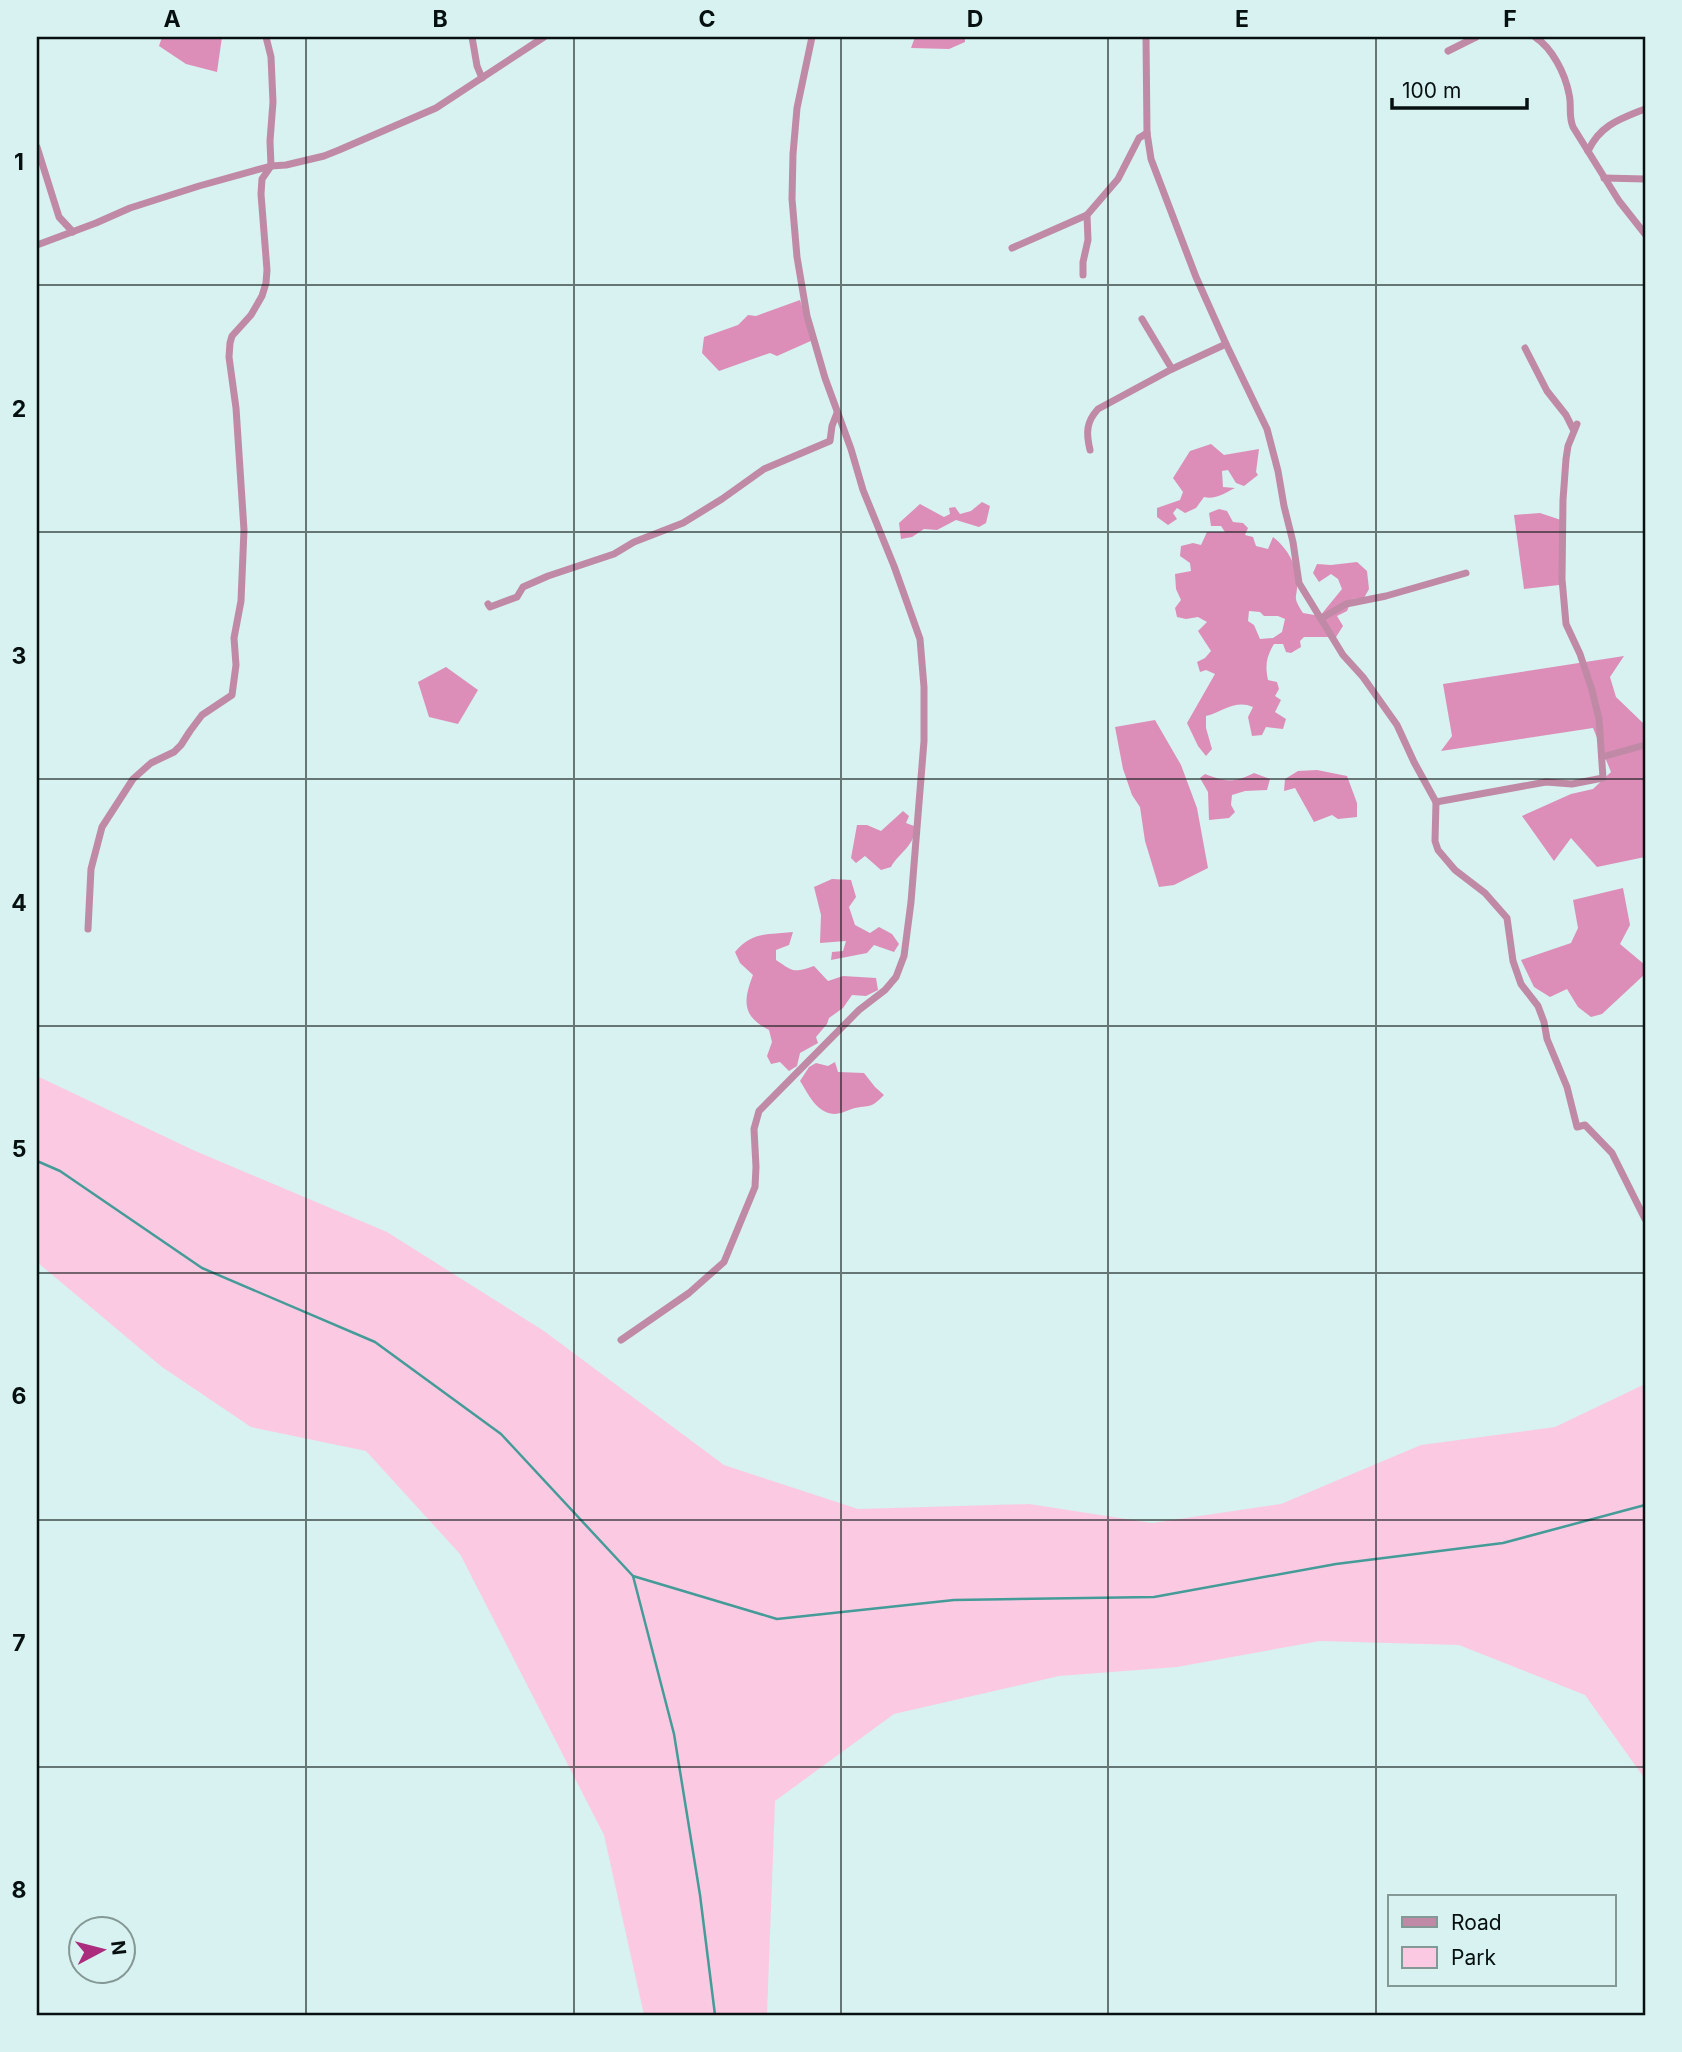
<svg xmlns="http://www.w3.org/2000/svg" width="1682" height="2052" font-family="Inter,sans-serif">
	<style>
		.green { fill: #fbcae2 }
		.forest { fill: #dc8eb8; fill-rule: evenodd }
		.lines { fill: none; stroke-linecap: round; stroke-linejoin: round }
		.stream { stroke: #459b98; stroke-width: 2.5 }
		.street { stroke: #c08aa6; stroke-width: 7 }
		.grid { fill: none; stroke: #071010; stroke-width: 2; stroke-opacity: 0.55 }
		.neatline { fill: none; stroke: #071010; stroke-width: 2.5 }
		.grid-label { font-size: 23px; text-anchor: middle; font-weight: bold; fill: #071010 }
	</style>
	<rect width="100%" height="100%" fill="#d7f2f0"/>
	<path class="green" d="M37 1076 193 1150 387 1232 544 1331 724 1465 858 1509 1029 1504 1152 1523 1281 1504 1421 1445 1555 1427 1645 1384V1779L1585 1695 1459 1645 1320 1641 1177 1667 1059 1676 894 1714 775 1801 767 2015H644L604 1835 460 1554 366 1451 251 1427 162 1367 37 1262Z"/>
	<g class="forest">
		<path d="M162 37H222L217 72 186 64 159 46Z"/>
		<path d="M915 37H965V42L949 49 911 48Z"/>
		<path d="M800 300 813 340 777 356 770 353 719 371 702 353 704 337 738 325 748 315 756 316Z"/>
		<path d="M1211 444 1224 455 1259 449 1256 472 1258 475 1244 486 1236 483 1228 470 1222 471 1223 487 1235 488C1225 493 1215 500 1204 497L1196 508 1185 513 1177 508 1173 513 1177 519 1168 525 1157 517V508L1180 500 1183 492 1173 478 1190 451Z"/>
		<path d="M982 502 990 506 986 523 979 527 956 520 937 530 924 529 912 537 901 539 899 523 920 504 944 517 950 514 949 508 955 507 960 514 971 511Z"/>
		<path d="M1219 509 1227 511 1233 522 1243 523 1248 528 1245 535 1253 537 1256 546 1268 549 1273 537C1286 547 1297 564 1297 581 1298 600 1291 594 1303 613L1320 616 1342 589 1338 579 1331 574 1319 582 1313 573 1317 564 1331 565 1357 562 1367 571 1369 589 1364 598 1352 599 1347 611 1337 616 1343 626 1336 637H1304L1300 641 1301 647 1291 653 1286 652 1283 644H1274C1266 657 1265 666 1268 680L1277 682 1279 689 1275 696 1281 700 1275 712 1286 719 1283 729 1266 727 1262 735 1252 736 1248 717 1253 707C1236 699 1222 712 1206 716V728L1212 749 1206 756 1198 746 1187 723 1215 674 1206 670 1200 672 1197 662 1205 658 1211 651 1198 631 1207 622 1198 617 1186 619 1177 617 1175 608 1181 600 1176 589 1175 574 1191 571 1190 563 1180 556 1181 546 1193 543 1201 545 1207 532H1225L1221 526H1211L1209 513ZM1249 611 1260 612 1264 616H1278L1285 619 1282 632 1273 638 1260 639 1254 625 1248 621Z"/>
		<path d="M1540 513 1561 520 1559 585 1524 589 1514 515Z"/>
		<path d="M1624 656 1610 677 1616 697 1643 723 1645 729V857L1597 867 1571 838 1554 861 1522 816 1571 794 1593 789 1611 772 1593 728 1441 751 1452 736 1443 684Z"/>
		<path d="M446 667 478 690 458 724 429 717 418 682Z"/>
		<path d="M1155 720 1181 765 1197 808 1208 868 1174 885 1159 887 1145 841 1140 807 1132 795 1123 769 1115 727Z"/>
		<path d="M1317 770 1347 776 1357 803V817L1338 819 1332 815 1314 822 1295 788 1284 791 1285 779 1298 771Z"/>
		<path d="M1254 773 1270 779 1267 790 1245 791 1232 795 1231 805 1235 812 1229 818 1209 820 1208 792 1200 778 1205 774C1226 782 1234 783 1254 773Z"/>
		<path d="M903 811 909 816 906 823 914 826C917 845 899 852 891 867L881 870 865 856 856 863 851 858 857 825H867L881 831Z"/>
		<path d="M832 879 851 880 856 897 849 907 855 925 870 933 879 927 892 934 899 944 894 952 874 945 867 953 831 960 832 952 843 951 846 941 820 943 821 915 814 887Z"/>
		<path d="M1623 888 1630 925 1620 944 1645 965V974L1602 1014 1591 1017 1578 1007 1567 989 1550 997 1534 987 1521 960 1571 943 1578 928 1573 900Z"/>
		<path d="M793 932 789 945 776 950V960C794 972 793 973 814 966L828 981 843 976 876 978 878 990 866 996 852 995 843 1008 829 1018 827 1024 816 1037 818 1043 800 1053 797 1066 789 1071 780 1062 771 1064 767 1056 772 1042 769 1030C742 1016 743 1001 753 975L740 963 735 952C752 931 768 935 793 932Z"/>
		<path d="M835 1062 838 1072 864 1073 875 1087 884 1095C871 1108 872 1105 855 1108 848 1110 841 1114 834 1114 816 1113 808 1093 800 1081L809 1067 816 1063 828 1066Z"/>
	</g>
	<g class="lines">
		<g class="stream">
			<path d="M37 1161 60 1171 202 1268 375 1342 501 1434 633 1576 777 1619 954 1600 1154 1597 1336 1564 1503 1543 1645 1505"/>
			<path d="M633 1576 674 1734 700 1895 715 2015"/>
		</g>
		<g class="street">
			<path d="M472 37 477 66 482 78"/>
			<path d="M1146 37 1147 133 1151 159 1196 277 1226 344 1267 429 1278 471 1284 506 1293 542 1299 583 1343 655 1363 677 1397 725 1414 762 1436 802 1435 841 1438 850 1455 870 1485 893 1507 918 1513 961 1521 984 1538 1006 1544 1022 1547 1039 1567 1087 1577 1127 1585 1125 1612 1153 1645 1219"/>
			<path d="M1535 37C1552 48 1565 73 1569 94 1572 106 1568 115 1573 127L1619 201 1645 234"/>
			<path d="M1448 51 1476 37"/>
			<path d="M37 147 59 217 73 232"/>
			<path d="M1588 151C1600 125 1620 119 1645 109"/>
			<path d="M1604 178 1645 179"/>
			<path d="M37 245 96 223 130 208 199 186 271 166 286 165 324 156 339 150 436 108 544 37"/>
			<path d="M1012 248 1087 215 1118 179 1139 138 1147 133"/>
			<path d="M1083 275V262L1088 240 1087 215"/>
			<path d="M1142 319 1172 369"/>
			<path d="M1525 348 1547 391 1566 415 1573 429"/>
			<path d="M1090 450C1086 433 1086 422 1098 409L1172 369 1226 344"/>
			<path d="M488 604 490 607 517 597 523 587 548 576 614 554 634 542 683 523 722 499 764 469 830 441 832 426 837 413"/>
			<path d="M1322 618 1346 604 1386 596 1466 573"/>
			<path d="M1602 757 1645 745"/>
			<path d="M1436 802 1546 782 1572 784 1603 778 1599 719 1592 690 1580 654 1566 624 1562 579 1563 500 1566 459 1568 446 1577 424"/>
			<path d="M88 929 91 869 102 827 133 779 151 763 174 752 181 745 190 731 202 715 232 695 236 665 234 638 241 601 244 530 236 408 229 357 230 343 232 336 251 315 262 296 266 283 267 270 261 194 262 179 271 166 270 141 273 102 271 57 266 37"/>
			<path d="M621 1340 689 1293 724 1262 755 1187 756 1167 754 1129 759 1111 859 1010 885 990 896 977 904 956 911 902 924 741V687L920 639 894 566 863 490 851 449 825 378 807 316 797 257 792 199 793 154 797 108 812 37"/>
		</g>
	</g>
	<path class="grid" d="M306 37V2015M574 37V2015M841 37V2015M1108 37V2015M1376 37V2015M37 285H1645M37 532H1645M37 779H1645M37 1026H1645M37 1273H1645M37 1520H1645M37 1767H1645"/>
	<rect width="1682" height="2052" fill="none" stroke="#d7f2f0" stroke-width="77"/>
	<rect x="1388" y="1895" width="228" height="91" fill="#d7f2f0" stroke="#849896" stroke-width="2"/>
	<rect x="1402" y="1917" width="35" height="10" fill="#c08aa6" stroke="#849896" stroke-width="2"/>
	<text x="1451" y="1930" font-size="21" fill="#071010">Road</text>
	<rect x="1402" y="1947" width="35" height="21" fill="#fbcae2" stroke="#849896" stroke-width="2"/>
	<text x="1451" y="1965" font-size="21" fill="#071010">Park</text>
	<g transform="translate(102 1950) rotate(83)"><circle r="33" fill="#d7f2f0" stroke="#849896" stroke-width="2"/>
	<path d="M0-5L12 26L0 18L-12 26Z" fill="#ab2c7c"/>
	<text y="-10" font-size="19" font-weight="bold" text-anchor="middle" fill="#071010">N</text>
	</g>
	<path d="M1392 98v10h135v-10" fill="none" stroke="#071010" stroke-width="3.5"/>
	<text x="1402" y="98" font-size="21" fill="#071010" stroke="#d7f2f0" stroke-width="5" paint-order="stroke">100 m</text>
	<rect x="38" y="38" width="1606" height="1976" class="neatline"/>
	<g class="grid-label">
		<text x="172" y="27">A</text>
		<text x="440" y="27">B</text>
		<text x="707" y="27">C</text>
		<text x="975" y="27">D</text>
		<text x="1242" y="27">E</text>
		<text x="1510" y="27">F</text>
		<text x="19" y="170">1</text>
		<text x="19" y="417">2</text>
		<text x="19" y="664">3</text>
		<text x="19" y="911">4</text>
		<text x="19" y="1157">5</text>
		<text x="19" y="1404">6</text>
		<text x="19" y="1651">7</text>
		<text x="19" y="1898">8</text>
	</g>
</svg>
